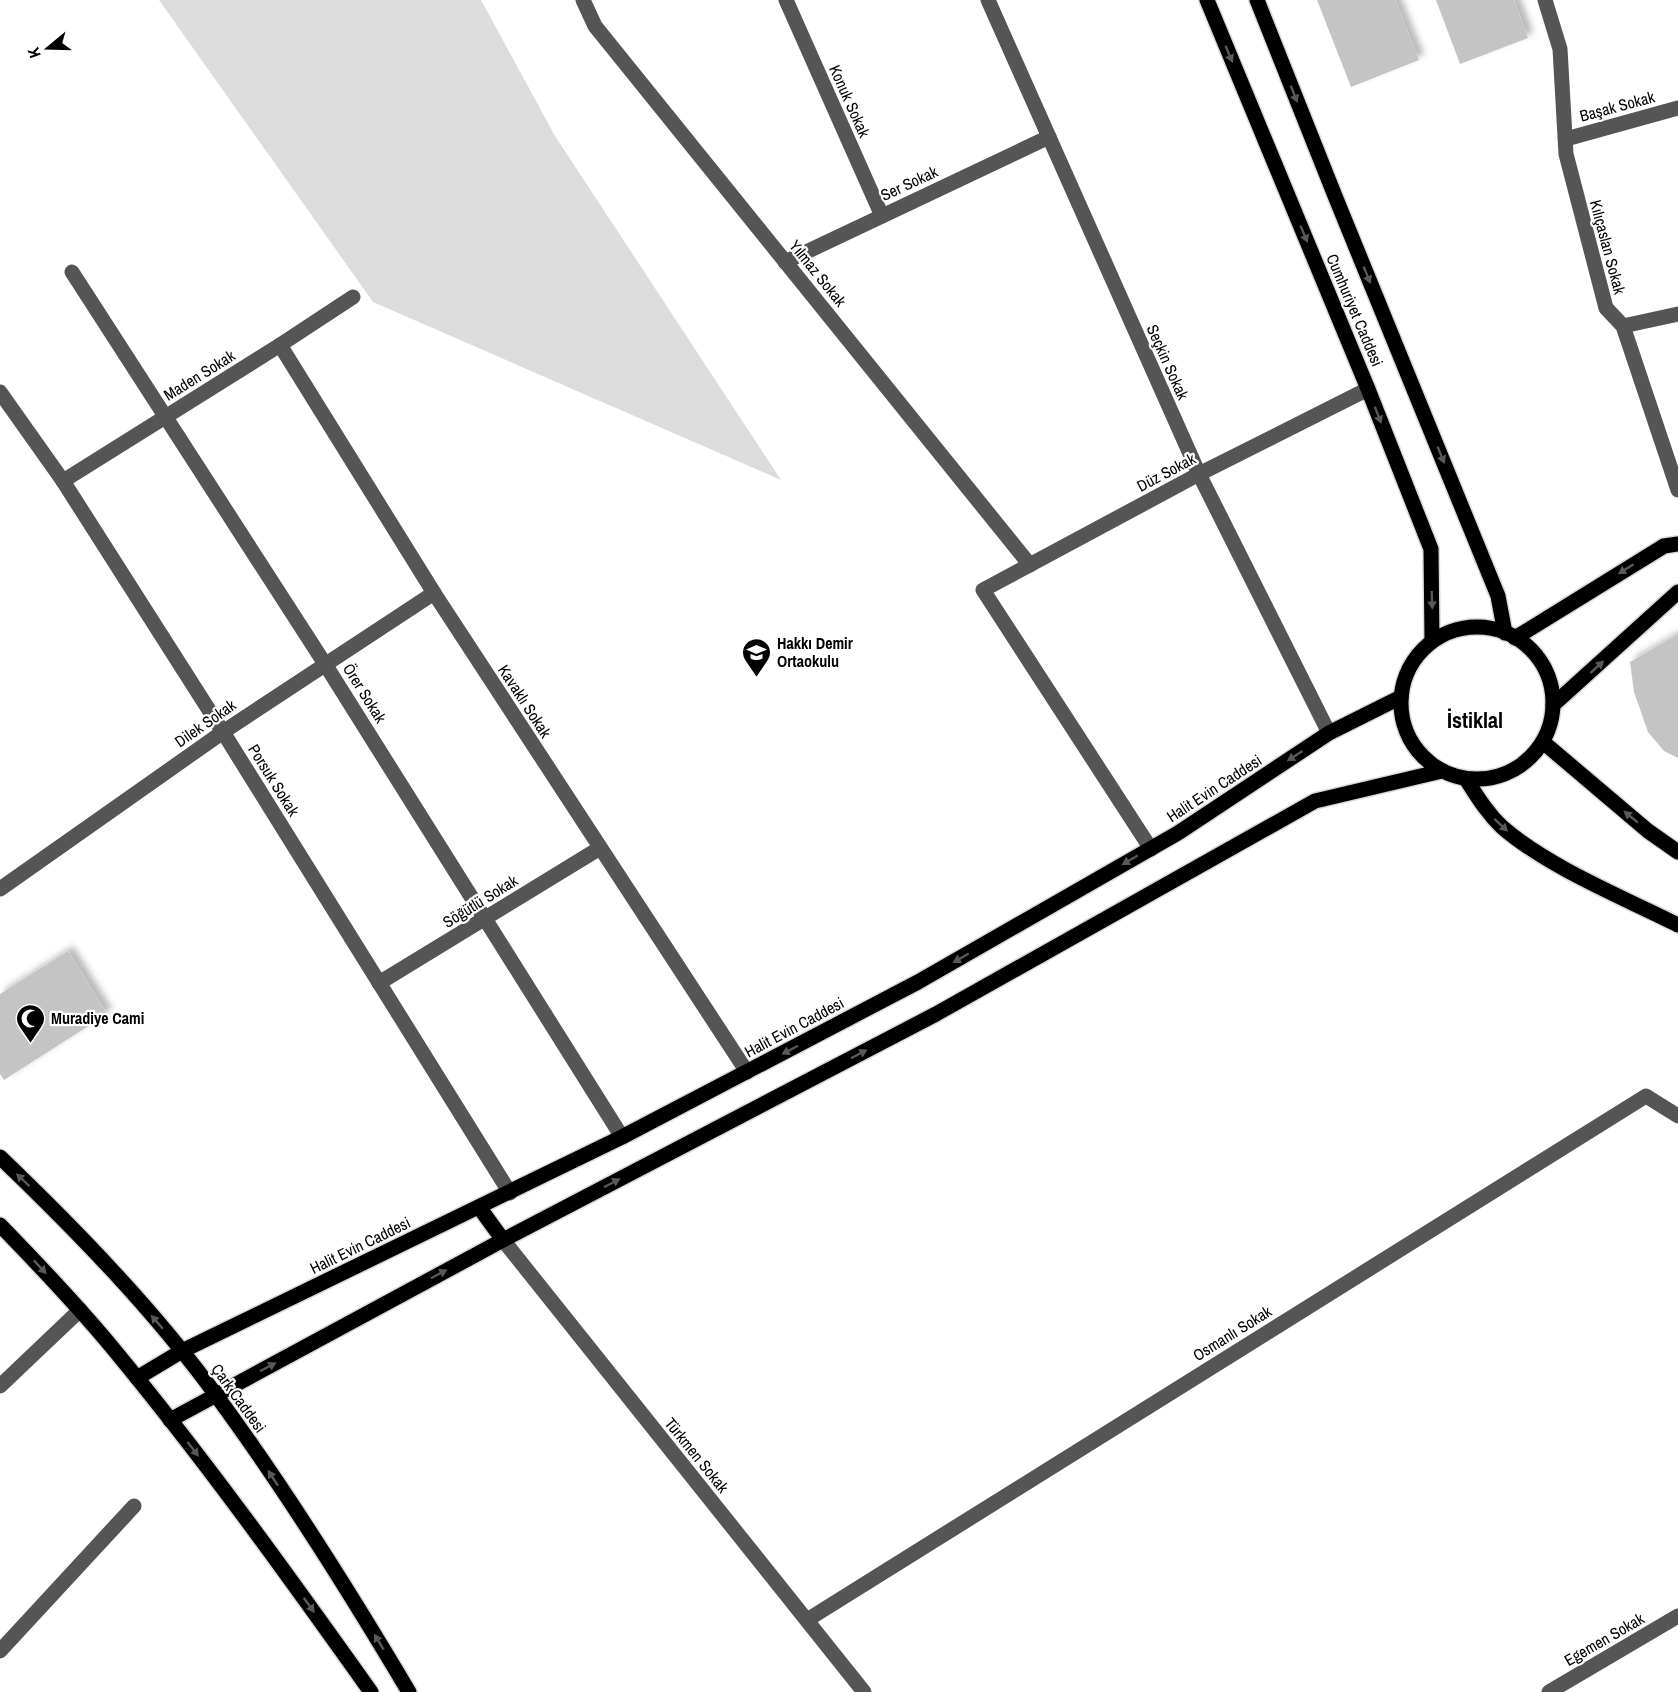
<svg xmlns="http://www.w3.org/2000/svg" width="1678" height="1692" font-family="'Archivo Narrow',sans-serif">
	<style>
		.green { fill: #dcdcdc }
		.building { fill: #c4c4c4; filter: url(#shadow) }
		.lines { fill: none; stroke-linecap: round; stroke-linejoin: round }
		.major-casing { stroke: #dbdbdb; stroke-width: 18 }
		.minor { stroke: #555; stroke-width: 15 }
		.major { stroke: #000; stroke-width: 15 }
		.oneway { fill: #595959 }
		.labels { text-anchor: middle; stroke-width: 4.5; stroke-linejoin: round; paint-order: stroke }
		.street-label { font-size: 16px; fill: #000; stroke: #fff }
		.poi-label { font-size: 16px; font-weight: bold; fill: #000; stroke: #fff; text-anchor: start }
		.district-label { font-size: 22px; font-weight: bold; fill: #000; stroke: #fff }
	</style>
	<defs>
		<filter id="shadow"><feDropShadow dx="5.5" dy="-5.5" stdDeviation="3" flood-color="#0004"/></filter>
	</defs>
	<rect width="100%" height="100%" fill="#fff"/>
	<path class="green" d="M159 0H481L555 136 781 480 373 302Z"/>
	<g class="building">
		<path d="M1317 0H1395L1419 60 1351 87Z"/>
		<path d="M1436 0H1514L1528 38 1460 64Z"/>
		<path d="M1678 634V758L1664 751 1648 732 1634 692 1630 662Z"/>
		<path d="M68 951 107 1014 4 1080 0 1074V994Z"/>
	</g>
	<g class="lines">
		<defs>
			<g id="major">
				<path d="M1207 0 1368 389 1431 549 1432 641"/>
				<path d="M1257 0 1335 196 1498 596 1505 633"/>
				<circle cx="1477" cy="703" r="76"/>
				<path d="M1515 638 1664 546 1678 544"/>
				<path d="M1553 705 1678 592"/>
				<path d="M1543 742 1648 831 1678 852"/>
				<path d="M1466 779C1477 796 1487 813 1502 827 1548 867 1622 897 1678 925"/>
				<path d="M0 1157C77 1231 153 1309 216 1395 286 1490 349 1591 409 1692"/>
				<path d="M479 1207 503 1240"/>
				<path d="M0 1225C38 1264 76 1304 111 1346 203 1457 287 1574 371 1692"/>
				<path d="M137 1378 182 1351 219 1333 622 1137 918 982 1178 833 1329 733 1401 697"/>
				<path d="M170 1420 503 1240 936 1014 1315 801 1442 771"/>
			</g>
		</defs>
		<use href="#major" class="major-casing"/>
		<g class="minor">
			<path d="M583 0 595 26 1030 565"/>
			<path d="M786 0 882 216"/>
			<path d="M988 0 1199 474 1329 733"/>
			<path d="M1545 0 1560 49 1566 154 1606 308 1623 326 1678 490"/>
			<path d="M1566 139 1678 108"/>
			<path d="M785 262 1049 137"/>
			<path d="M72 272 325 664 622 1137"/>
			<path d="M1623 326 1678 314"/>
			<path d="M280 345 434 593 747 1072"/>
			<path d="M0 392 63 481 223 732 510 1193"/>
			<path d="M63 481 280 345 353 297"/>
			<path d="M1151 849 983 590 1199 474 1368 389"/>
			<path d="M0 889 223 732 434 593"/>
			<path d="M379 983 600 848"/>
			<path d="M503 1240 864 1692"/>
			<path d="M0 1386 80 1310"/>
			<path d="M807 1620 1646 1096 1678 1116"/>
			<path d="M0 1651 134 1506"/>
			<path d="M1549 1692 1678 1616"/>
		</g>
		<use href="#major" class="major"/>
	</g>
	<defs><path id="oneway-solid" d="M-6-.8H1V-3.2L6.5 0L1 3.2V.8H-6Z" transform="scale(1.5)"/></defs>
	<g class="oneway">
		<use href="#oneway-solid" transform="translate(1229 54) rotate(67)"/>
		<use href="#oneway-solid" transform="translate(1294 94) rotate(69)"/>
		<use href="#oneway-solid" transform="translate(1304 234) rotate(67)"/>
		<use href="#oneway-solid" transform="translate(1367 275) rotate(68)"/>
		<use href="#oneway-solid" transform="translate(1378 415) rotate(69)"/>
		<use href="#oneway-solid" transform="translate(1441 455) rotate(68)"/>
		<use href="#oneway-solid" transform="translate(1626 569) rotate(148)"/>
		<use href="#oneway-solid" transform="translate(1432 600) rotate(88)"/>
		<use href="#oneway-solid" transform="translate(1597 667) rotate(-42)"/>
		<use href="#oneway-solid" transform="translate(1295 756) rotate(147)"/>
		<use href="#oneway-solid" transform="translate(1631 817) rotate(-141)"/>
		<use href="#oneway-solid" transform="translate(1501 825) rotate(43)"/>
		<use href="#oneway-solid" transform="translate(1130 860) rotate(150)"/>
		<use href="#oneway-solid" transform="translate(961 958) rotate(150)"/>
		<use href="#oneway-solid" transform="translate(790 1050) rotate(152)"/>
		<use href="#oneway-solid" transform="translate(859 1054) rotate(-28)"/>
		<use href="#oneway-solid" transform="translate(23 1180) rotate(-136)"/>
		<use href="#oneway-solid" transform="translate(612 1183) rotate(-28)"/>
		<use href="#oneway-solid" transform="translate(40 1267) rotate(47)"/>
		<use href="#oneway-solid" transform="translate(439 1274) rotate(-28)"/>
		<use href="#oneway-solid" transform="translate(157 1322) rotate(-131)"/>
		<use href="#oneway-solid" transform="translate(268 1367) rotate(-28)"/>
		<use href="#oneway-solid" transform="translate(193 1449) rotate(52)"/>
		<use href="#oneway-solid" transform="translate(273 1478) rotate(-123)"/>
		<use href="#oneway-solid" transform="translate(309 1605) rotate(54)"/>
		<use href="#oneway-solid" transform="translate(379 1642) rotate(-121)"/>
	</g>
	<defs>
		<symbol id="school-pin" viewBox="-11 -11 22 30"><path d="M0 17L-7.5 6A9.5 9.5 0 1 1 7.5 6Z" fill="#000" stroke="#fff"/><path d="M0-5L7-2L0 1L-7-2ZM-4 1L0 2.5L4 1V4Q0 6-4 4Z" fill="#fff"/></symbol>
		<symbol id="mosque-pin" viewBox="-11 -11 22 30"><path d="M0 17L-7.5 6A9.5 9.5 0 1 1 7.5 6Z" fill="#000" stroke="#fff"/><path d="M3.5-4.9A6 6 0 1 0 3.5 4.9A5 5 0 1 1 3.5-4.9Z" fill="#fff"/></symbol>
	</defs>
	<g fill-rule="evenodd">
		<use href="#school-pin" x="740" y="636" width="33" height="45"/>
		<use href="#mosque-pin" x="14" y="1002" width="33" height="45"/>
	</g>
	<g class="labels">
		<g class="street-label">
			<text transform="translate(850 101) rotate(66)" y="6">Konuk Sokak</text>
			<text transform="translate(1617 106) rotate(-15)" y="6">Başak Sokak</text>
			<text transform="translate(909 183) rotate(-25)" y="6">Ser Sokak</text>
			<text transform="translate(1608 247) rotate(75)" y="6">Kılıçaslan Sokak</text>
			<text transform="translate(818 273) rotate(51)" y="6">Yılmaz Sokak</text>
			<text transform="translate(1355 310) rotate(67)" y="6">Cumhuriyet Caddesi</text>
			<text transform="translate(1168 362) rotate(66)" y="6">Seçkin Sokak</text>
			<text transform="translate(199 375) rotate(-32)" y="6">Maden Sokak</text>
			<text transform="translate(1166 472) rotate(-28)" y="6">Düz Sokak</text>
			<text transform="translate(365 693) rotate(58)" y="6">Örer Sokak</text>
			<text transform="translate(525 701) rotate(57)" y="6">Kavaklı Sokak</text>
			<text transform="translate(205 723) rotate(-35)" y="6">Dilek Sokak</text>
			<text transform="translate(274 780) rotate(58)" y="6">Porsuk Sokak</text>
			<text transform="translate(1214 788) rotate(-33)" y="6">Halit Evin Caddesi</text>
			<text transform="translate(480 901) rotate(-32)" y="6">Söğütlü Sokak</text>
			<text transform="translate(794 1027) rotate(-28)" y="6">Halit Evin Caddesi</text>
			<text transform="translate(360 1245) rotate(-26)" y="6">Halit Evin Caddesi</text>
			<text transform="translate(1232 1333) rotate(-32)" y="6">Osmanlı Sokak</text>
			<text transform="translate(239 1398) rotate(54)" y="6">Çark Caddesi</text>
			<text transform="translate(697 1455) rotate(51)" y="6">Türkmen Sokak</text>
			<text transform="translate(1604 1639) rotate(-30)" y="6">Egemen Sokak</text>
		</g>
		<g class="poi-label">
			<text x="777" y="649">Hakkı Demir<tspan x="777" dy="18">Ortaokulu</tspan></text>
			<text x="51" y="1024">Muradiye Cami</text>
		</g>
		<g class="district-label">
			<text x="1475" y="728">İstiklal</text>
		</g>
	</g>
	<g transform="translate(48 48) rotate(251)" stroke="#ffffff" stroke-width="4.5" paint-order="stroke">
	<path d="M0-4.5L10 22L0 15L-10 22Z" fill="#000000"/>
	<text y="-9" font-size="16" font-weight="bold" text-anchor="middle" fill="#000000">K</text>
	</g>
</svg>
